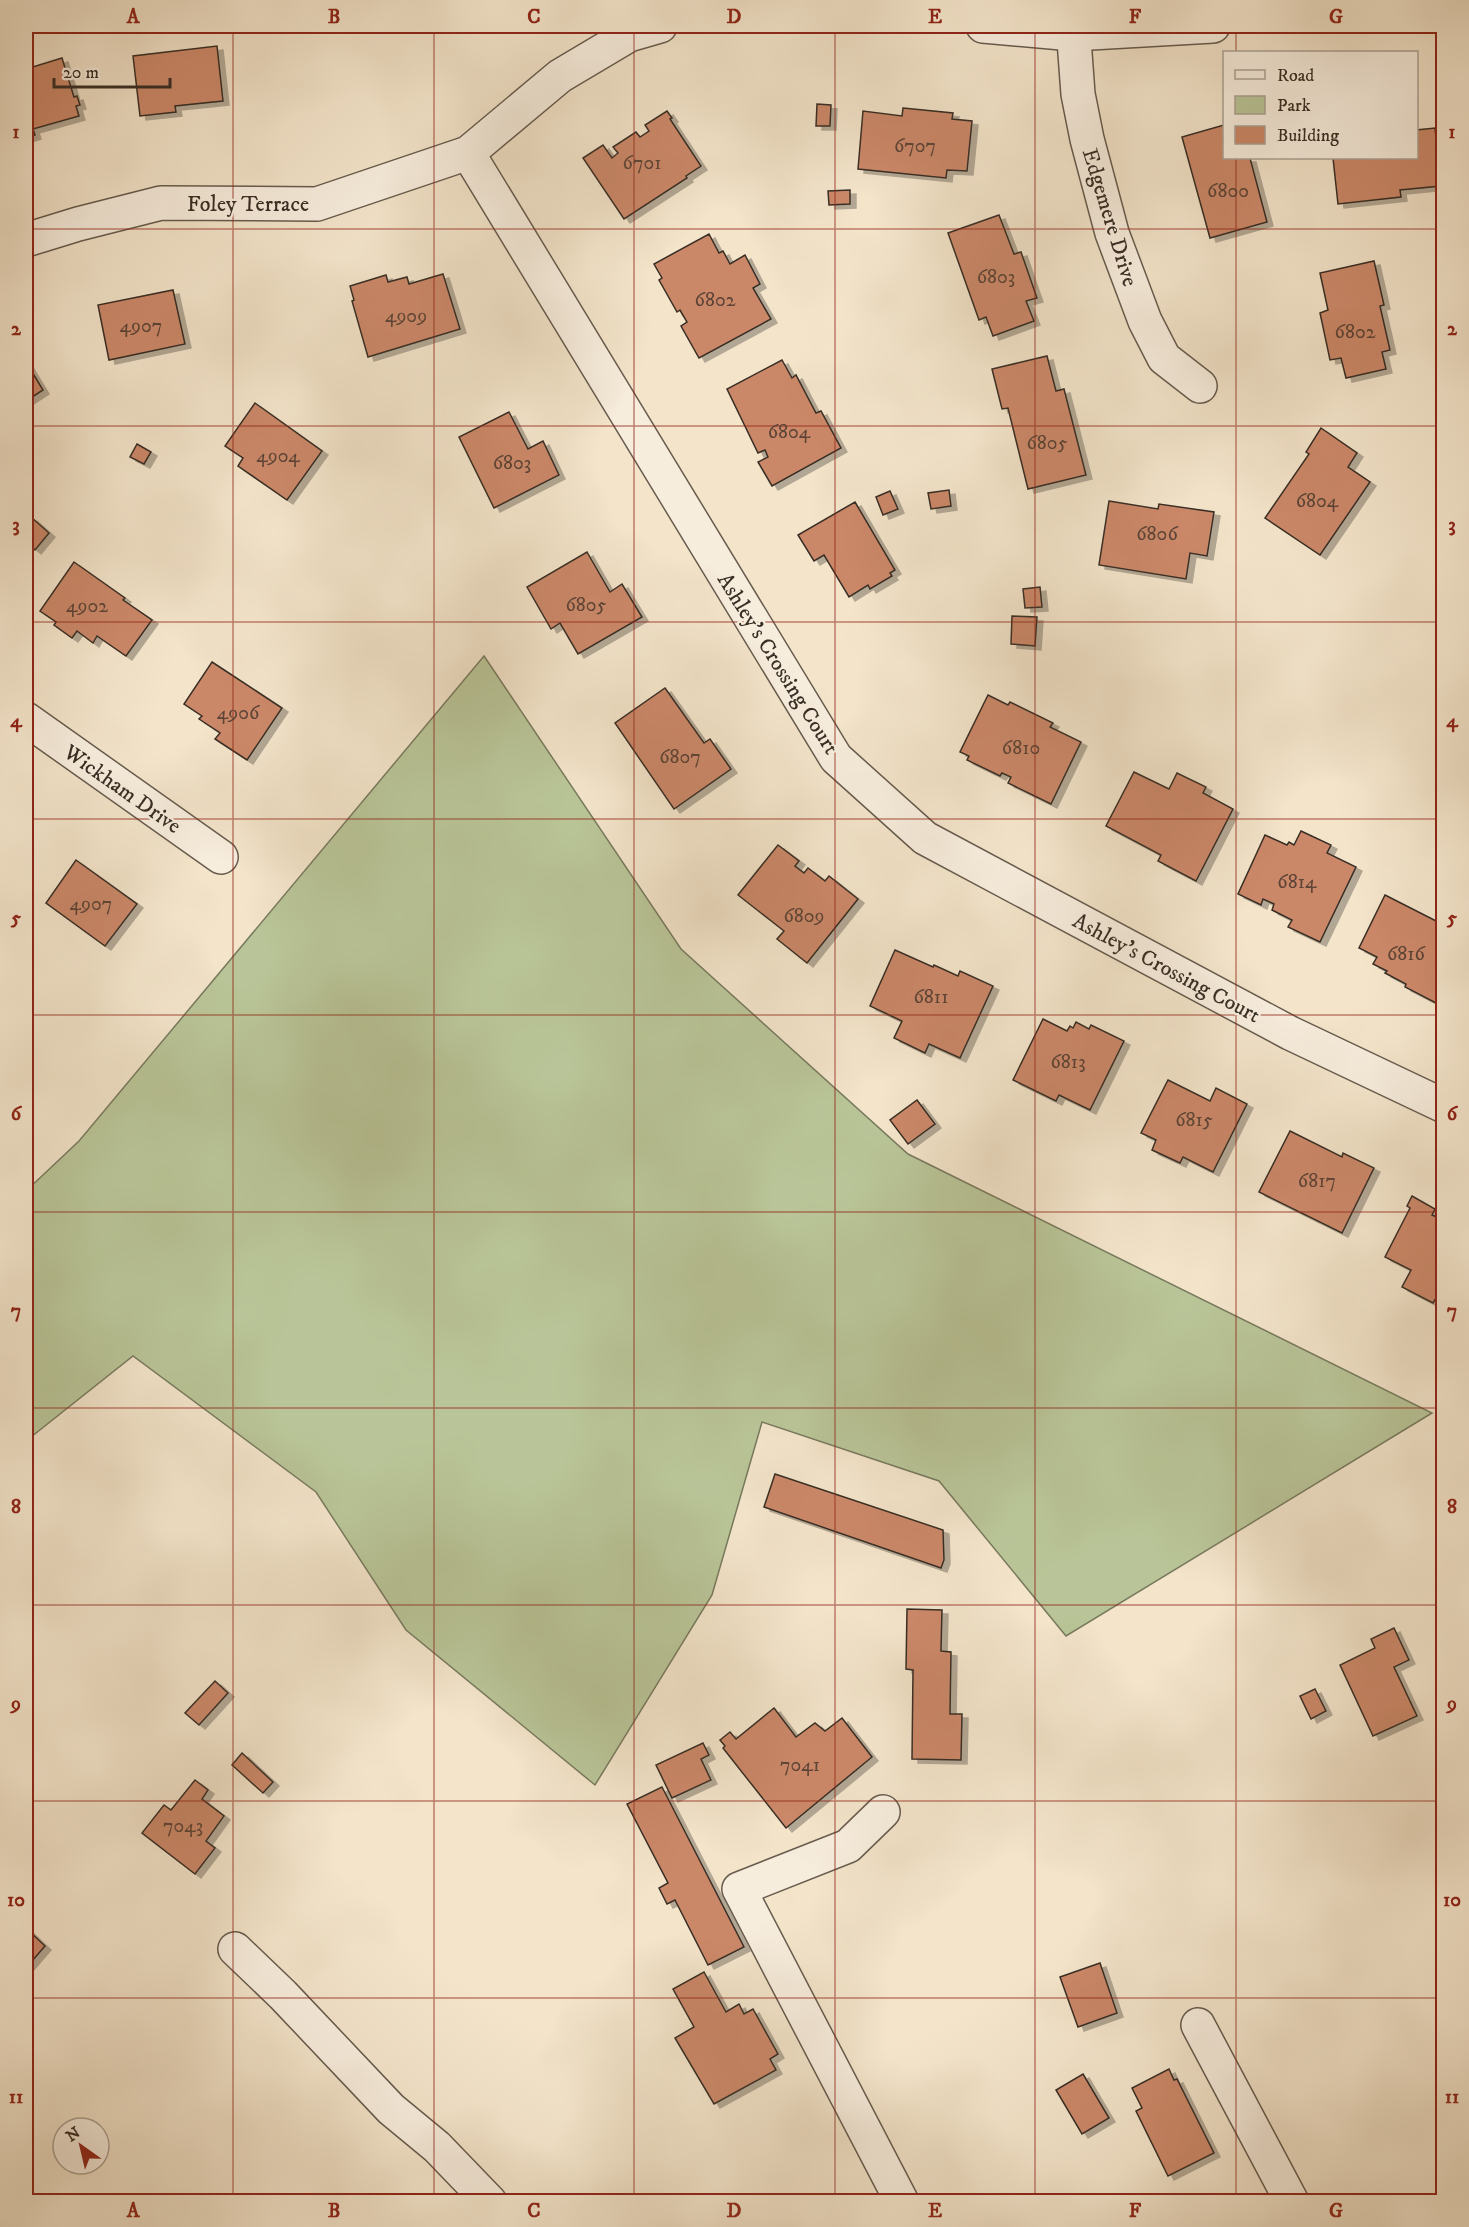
<svg xmlns="http://www.w3.org/2000/svg" width="1469" height="2227" font-family="'IM FELL DW Pica',serif">
	<style>
		.green { fill: #b9c598; stroke: #787a5e; stroke-width: 1.5 }
		.building { fill: #cb8869; stroke: #382e25; stroke-width: 1.5; filter: url(#shadow) }
		.lines { fill: none; stroke-linecap: round; stroke-linejoin: round }
		.minor-casing { stroke: #675c4e; stroke-width: 36 }
		.minor { stroke: #f7eddd; stroke-width: 33 }
		.grid { fill: none; stroke: #8f2418; stroke-width: 1.5; stroke-opacity: 0.55 }
		.labels { text-anchor: middle; stroke-width: 4.5; stroke-linejoin: round; paint-order: stroke }
		.number-label { font-size: 20px; fill: #5d4436 }
		.street-label { font-size: 22px; fill: #382e25; stroke: #f7eddd }
		.neatline { fill: none; stroke: #8f2418; stroke-width: 2 }
		.grid-label { font-size: 20px; text-anchor: middle; font-weight: bold; fill: #8f2418 }
	</style>
	<defs>
		<filter id="shadow"><feDropShadow dx="6" dy="4" stdDeviation="0" flood-color="#0004"/></filter>
	</defs>
	<rect width="100%" height="100%" fill="#f3e4ca"/>
	<filter id="stains"><feTurbulence type="fractalNoise" baseFrequency=".00333" numOctaves="4"/><feColorMatrix values="0 0 0 0 .2 0 0 0 0 .09 0 0 0 0 .02 0 0 0 .5 -.17"/></filter>
	<radialGradient id="worn" r=".72"><stop offset=".6" stop-color="#630" stop-opacity="0"/><stop offset="1" stop-color="#630" stop-opacity=".3"/></radialGradient>
	<path class="green" d="M484 656 681 949 908 1154 1432 1413 1066 1636 939 1481 762 1422 712 1595 595 1785 406 1630 316 1492 133 1356 26 1441V1191L79 1141Z"/>
	<g class="building">
		<path d="M217 46 223 101 175 106 176 112 140 116 133 56Z"/>
		<path d="M62 58 74 97 77 96 80 105 76 106 79 116 33 129 35 135 26 138V69Z"/>
		<path d="M817 104 831 105 830 126H816Z"/>
		<path d="M903 108 953 113 952 119 972 121 967 171 947 170 946 178 858 169 863 111 902 116Z"/>
		<path d="M667 111 672 118 670 119 701 166 686 176 687 178 624 219 583 158 603 145 612 158 618 153 613 147 636 132 640 137 649 131 645 125Z"/>
		<path d="M1224 125V158H1250L1267 222 1210 238 1182 137Z"/>
		<path d="M1435 128 1441 186 1400 190 1401 197 1338 204 1333 158H1416V130Z"/>
		<path d="M850 190V204L829 205 828 191Z"/>
		<path d="M999 215 1014 254 1021 252 1037 298 1026 301 1034 321 993 336 986 317 979 320 948 233Z"/>
		<path d="M709 234 719 253 723 251 730 264 745 255 760 284 753 288 771 319 699 358 681 326 687 322 680 310 677 312 659 280 662 278 654 264Z"/>
		<path d="M1374 261 1384 305 1380 306 1390 350 1382 352 1386 369 1346 378 1341 358 1330 360 1320 313 1328 310 1320 273Z"/>
		<path d="M443 274 460 329 368 357 352 301 354 300 350 286 386 275 388 282 407 277 409 284Z"/>
		<path d="M173 290 185 344 109 360 98 305Z"/>
		<path d="M1047 356 1056 391 1064 389 1086 475 1028 489 1008 408 1002 409 992 369Z"/>
		<path d="M782 360 792 378 796 375 816 413 821 411 841 448 772 486 758 462 768 457 765 450 758 453 727 389Z"/>
		<path d="M26 362 43 390 26 401Z"/>
		<path d="M255 403 322 451 287 500 238 466 243 458 225 446Z"/>
		<path d="M509 412 528 449 543 441 559 475 494 508 459 437Z"/>
		<path d="M1321 428 1357 453 1348 467 1370 482 1320 555 1265 518 1309 454 1306 452Z"/>
		<path d="M137 444 151 452 144 464 130 457Z"/>
		<path d="M949 490 951 506 931 509 928 493Z"/>
		<path d="M890 491 898 509 883 515 876 497Z"/>
		<path d="M1109 501 1158 509 1159 504 1214 512 1207 556 1190 553 1186 579 1099 565Z"/>
		<path d="M855 502 895 570 890 573 892 576 870 589 868 585 849 597 824 555 814 561 798 535Z"/>
		<path d="M31 517 49 533 35 550 26 542V524Z"/>
		<path d="M587 552 610 592 622 584 642 617 578 654 560 623 551 629 527 587Z"/>
		<path d="M74 562 125 598 123 600 152 620 126 656 97 636 93 643 77 631 72 638 54 625 56 622 40 611Z"/>
		<path d="M1040 587 1042 607 1025 608 1023 589Z"/>
		<path d="M1012 616 1037 617 1035 646 1011 644Z"/>
		<path d="M212 662 282 708 247 760 215 739 220 733 199 719 202 716 184 704Z"/>
		<path d="M665 688 704 743 710 739 731 769 674 809 615 723Z"/>
		<path d="M988 695 1008 705 1010 702 1053 723 1050 727 1081 742 1051 804 1008 783 1011 777 1002 773 1000 776 967 760 969 756 960 752Z"/>
		<path d="M1134 772 1169 789 1177 773 1206 787 1203 793 1233 809 1196 881 1158 861 1161 855 1106 826Z"/>
		<path d="M1301 831 1331 845 1327 853 1356 867 1320 942 1288 927 1292 920 1272 910 1274 904 1263 899 1261 905 1238 894 1265 835 1287 845 1289 842 1294 845Z"/>
		<path d="M778 845 799 861 795 866 804 873 808 868 825 881 829 876 858 899 807 963 777 939 784 931 738 895Z"/>
		<path d="M76 860 137 904 105 946 46 903Z"/>
		<path d="M1385 895 1444 925V988L1436 1003 1405 987 1406 984 1385 973 1387 971 1373 964 1377 957 1359 948Z"/>
		<path d="M895 950 933 967 934 965 958 976 960 971 993 986 960 1058 929 1044 925 1053 894 1038 902 1021 870 1006Z"/>
		<path d="M1043 1019 1067 1031 1070 1026 1073 1028 1076 1022 1089 1029 1091 1025 1124 1041 1090 1110 1059 1095 1056 1101 1013 1080Z"/>
		<path d="M1168 1080 1210 1101 1216 1088 1247 1104 1213 1172 1183 1157 1180 1163 1152 1150 1156 1140 1141 1133Z"/>
		<path d="M917 1100 935 1124 908 1144 890 1120Z"/>
		<path d="M1290 1131 1342 1157 1343 1153 1374 1168 1342 1233 1259 1192Z"/>
		<path d="M1412 1196 1435 1209 1432 1215 1442 1219 1444 1217V1285L1433 1303 1402 1287 1411 1270 1385 1257 1410 1208 1407 1206Z"/>
		<path d="M775 1474 943 1530 944 1560 941 1568 764 1507Z"/>
		<path d="M907 1609 942 1610 941 1651 951 1652 950 1714H962L961 1760 912 1759 913 1670 906 1669Z"/>
		<path d="M1394 1628 1409 1660 1394 1667 1417 1716 1373 1736 1340 1665 1375 1648 1371 1639Z"/>
		<path d="M215 1681 228 1693 199 1725 185 1713Z"/>
		<path d="M1315 1689 1326 1711 1311 1719 1300 1696Z"/>
		<path d="M774 1708 796 1737 815 1723 825 1731 842 1718 872 1757 786 1828 723 1748 725 1746 720 1740 730 1732 736 1739Z"/>
		<path d="M703 1743 709 1755 701 1759 711 1780 672 1798 656 1765Z"/>
		<path d="M242 1753 273 1782 263 1793 232 1765Z"/>
		<path d="M195 1780 208 1790 202 1799 224 1816 206 1841 215 1848 195 1874 142 1833 164 1805 171 1810Z"/>
		<path d="M662 1787 744 1947 708 1965 675 1900 667 1904 659 1888 668 1883 627 1804Z"/>
		<path d="M26 1928 45 1946 26 1968Z"/>
		<path d="M1100 1963 1117 2013 1078 2027 1060 1977Z"/>
		<path d="M704 1972 726 2012 739 2004 744 2014 753 2009 778 2054 770 2059 776 2070 714 2104 675 2038 694 2027 673 1989Z"/>
		<path d="M1169 2069 1174 2080 1177 2079 1214 2153 1168 2176 1136 2111 1142 2108 1132 2088Z"/>
		<path d="M1083 2074 1109 2118 1082 2134 1056 2090Z"/>
	</g>
	<g class="lines">
		<defs>
			<g id="minor">
				<path d="M983 26 1073 34 1213 26"/>
				<path d="M1073 26 1078 94 1087 139 1112 233 1145 321 1164 358 1200 386"/>
				<path d="M468 153 836 758 925 838 1290 1033 1444 1106"/>
				<path d="M26 240 78 224 161 203 317 204 468 153 560 76 629 35 660 26"/>
				<path d="M26 719 221 857"/>
				<path d="M883 1812 848 1846 739 1889 902 2202"/>
				<path d="M235 1949 283 1995 391 2109 437 2147 490 2202"/>
				<path d="M1198 2025 1292 2202"/>
			</g>
		</defs>
		<use href="#minor" class="minor-casing"/>
		<use href="#minor" class="minor"/>
	</g>
	<path class="grid" d="M233 26V2202M434 26V2202M634 26V2202M835 26V2202M1035 26V2202M1236 26V52M1236 158V2202M26 229H1444M26 426H1444M26 622H1444M26 819H1444M26 1015H1444M26 1212H1444M26 1408H1444M26 1605H1444M26 1801H1444M26 1998H1444"/>
	<g class="labels">
		<g class="number-label">
			<text x="915" y="152">6707</text>
			<text x="642" y="169">6701</text>
			<text x="1228" y="197">6800</text>
			<text x="996" y="283">6803</text>
			<text x="715" y="306">6802</text>
			<text x="406" y="322">4909</text>
			<text x="141" y="332">4907</text>
			<text x="1355" y="338">6802</text>
			<text x="789" y="438">6804</text>
			<text x="1047" y="449">6805</text>
			<text x="278" y="462">4904</text>
			<text x="512" y="469">6803</text>
			<text x="1317" y="507">6804</text>
			<text x="1157" y="540">6806</text>
			<text x="586" y="611">6805</text>
			<text x="87" y="612">4902</text>
			<text x="238" y="719">4906</text>
			<text x="1021" y="754">6810</text>
			<text x="680" y="763">6807</text>
			<text x="1297" y="888">6814</text>
			<text x="91" y="910">4907</text>
			<text x="804" y="922">6809</text>
			<text x="1406" y="960">6816</text>
			<text x="931" y="1003">6811</text>
			<text x="1068" y="1068">6813</text>
			<text x="1194" y="1126">6815</text>
			<text x="1317" y="1187">6817</text>
			<text x="800" y="1771">7041</text>
			<text x="183" y="1832">7043</text>
		</g>
		<g class="street-label">
			<text x="248" y="211">Foley Terrace</text>
			<text transform="translate(1111 217) rotate(73)" y="8">Edgemere Drive</text>
			<text transform="translate(779 663) rotate(58)" y="8">Ashley's Crossing Court</text>
			<text transform="translate(123 788) rotate(35)" y="8">Wickham Drive</text>
			<text transform="translate(1167 967) rotate(28)" y="8">Ashley's Crossing Court</text>
		</g>
	</g>
	<rect width="1469" height="2227" fill="none" stroke="#f3e4ca" stroke-width="66"/>
	<rect x="1223" y="51" width="195" height="108" fill="#f7eddd" stroke="#aba193" stroke-width="1.5"/>
	<rect x="1235" y="70" width="30" height="9" fill="#f7eddd" stroke="#aba193" stroke-width="1.5"/>
	<text x="1277" y="81" font-size="18" fill="#382e25">Road</text>
	<rect x="1235" y="96" width="30" height="18" fill="#b9c598" stroke="#aba193" stroke-width="1.5"/>
	<text x="1277" y="111" font-size="18" fill="#382e25">Park</text>
	<rect x="1235" y="126" width="30" height="18" fill="#cb8869" stroke="#aba193" stroke-width="1.5"/>
	<text x="1277" y="141" font-size="18" fill="#382e25">Building</text>
	<g transform="translate(81 2146) rotate(326)"><circle r="28" fill="#f7eddd" stroke="#aba193" stroke-width="1.5"/>
	<path d="M0-4.5L10 22L0 15L-10 22Z" fill="#8f2418"/>
	<text y="-9" font-size="16" font-weight="bold" text-anchor="middle" fill="#382e25">N</text>
	</g>
	<path d="M54 78v9h116v-9" fill="none" stroke="#382e25" stroke-width="3"/>
	<text x="63" y="78" font-size="18" fill="#382e25" stroke="#f7eddd" stroke-width="4.5" paint-order="stroke">20 m</text>
	<rect x="33" y="33" width="1403" height="2161" class="neatline"/>
	<g class="grid-label">
		<text x="133" y="23">A</text>
		<text x="334" y="23">B</text>
		<text x="534" y="23">C</text>
		<text x="734" y="23">D</text>
		<text x="935" y="23">E</text>
		<text x="1135" y="23">F</text>
		<text x="1336" y="23">G</text>
		<text x="16" y="138">1</text>
		<text x="1452" y="138">1</text>
		<text x="16" y="335">2</text>
		<text x="1452" y="335">2</text>
		<text x="16" y="531">3</text>
		<text x="1452" y="531">3</text>
		<text x="16" y="727">4</text>
		<text x="1452" y="727">4</text>
		<text x="16" y="924">5</text>
		<text x="1452" y="924">5</text>
		<text x="16" y="1120">6</text>
		<text x="1452" y="1120">6</text>
		<text x="16" y="1317">7</text>
		<text x="1452" y="1317">7</text>
		<text x="16" y="1513">8</text>
		<text x="1452" y="1513">8</text>
		<text x="16" y="1710">9</text>
		<text x="1452" y="1710">9</text>
		<text x="16" y="1906">10</text>
		<text x="1452" y="1906">10</text>
		<text x="16" y="2103">11</text>
		<text x="1452" y="2103">11</text>
		<text x="133" y="2217">A</text>
		<text x="334" y="2217">B</text>
		<text x="534" y="2217">C</text>
		<text x="734" y="2217">D</text>
		<text x="935" y="2217">E</text>
		<text x="1135" y="2217">F</text>
		<text x="1336" y="2217">G</text>
	</g>
	<rect width="100%" height="100%" filter="url(#stains)"/>
	<rect width="100%" height="100%" fill="url(#worn)"/>
</svg>
